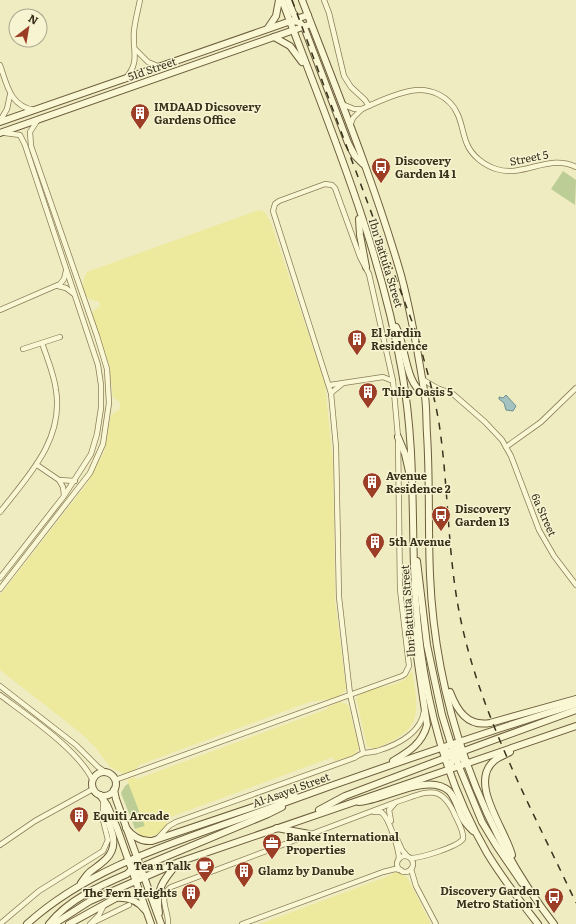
<svg xmlns="http://www.w3.org/2000/svg" width="576" height="924" font-family="Literata,serif">
	<style>
		.green { fill: #bcce95 }
		.sand { fill: #ede99d }
		.water { fill: #a4c2c0; stroke: #6b918f }
		.lines { fill: none; stroke-linecap: round; stroke-linejoin: round }
		.street-casing { stroke: #8a7d58; stroke-width: 6 }
		.secondary-casing { stroke: #6c5e3b; stroke-width: 8 }
		.street { stroke: #faf7d5; stroke-width: 4.5 }
		.secondary { stroke: #faf7d5; stroke-width: 6 }
		.rail { stroke: #3a311d; stroke-width: 1.5; stroke-dasharray: 7 7; stroke-linecap: butt }
		.labels { text-anchor: middle; stroke-width: 3; stroke-linejoin: round; paint-order: stroke }
		.street-label { font-size: 11px; fill: #3a311d; stroke: #f7f4d2 }
		.poi-label { font-size: 11px; font-weight: bold; fill: #3a311d; stroke: #f7f4d2; text-anchor: start }
	</style>
	<rect width="100%" height="100%" fill="#f0ecc2"/>
	<g class="green">
		<path d="M563 171 576 180 575 205 551 189Z"/>
		<path d="M129 783 145 826 135 829 121 793 125 786Z"/>
	</g>
	<g class="sand">
		<path d="M259 210 265 212 271 223 325 384 333 465 335 601 346 689C342 699 321 701 312 701L139 765 136 769 124 774 110 767 95 747 82 734 0 670V595L86 485 104 452 111 415 120 409V402L113 397 109 364 92 316 95 309 100 307 99 301C82 301 79 286 87 272Z"/>
		<path d="M412 671C420 717 422 730 374 749L367 746 356 698C371 682 400 692 412 671Z"/>
		<path d="M340 702 348 705 359 748 354 755 335 761 333 757 165 819 167 824C160 834 155 837 142 837L135 829 145 826 127 780 134 777 137 779 327 709 328 707Z"/>
		<path d="M394 872 400 873 407 877 431 924H260L391 875Z"/>
	</g>
	<path class="water" d="M506 395 516 406 513 411 506 410 504 403 499 399V397L503 398Z"/>
	<g class="lines">
		<defs>
			<g id="street">
				<path d="M324 0 329 13 344 76 351 87 365 100 369 106"/>
				<path d="M136 50 148 62 160 67"/>
				<path d="M0 65C7 85 10 106 34 110"/>
				<path d="M125 79C141 61 132 51 134 31 135 21 138 10 140 0"/>
				<path d="M342 104 354 109H362C377 102 394 94 410 91 430 87 450 96 458 115 462 124 463 135 467 144 472 156 484 165 496 169 524 178 549 153 576 167"/>
				<path d="M0 121 7 109 10 95"/>
				<path d="M350 126 353 118 362 109"/>
				<path d="M58 286 66 288 74 294"/>
				<path d="M0 310 60 284 64 279 66 271"/>
				<path d="M23 349 60 337"/>
				<path d="M422 379 437 388 453 394 485 422 502 440 511 456 539 530 554 556 576 585"/>
				<path d="M330 385 383 377 393 381"/>
				<path d="M331 393 342 384"/>
				<path d="M425 394 441 390"/>
				<path d="M506 447 541 422 576 388"/>
				<path d="M37 465 59 480 75 481"/>
				<path d="M59 480 63 487 64 495"/>
				<path d="M0 512C28 476 64 440 56 390 54 374 47 358 42 343"/>
				<path d="M0 578 64 496 91 454 97 434 101 408V385L98 365 25 145 20 135 5 133"/>
				<path d="M0 589 90 473 103 444 109 403 107 369 97 336 31 146 30 132 37 121"/>
				<path d="M0 686 76 745 98 767 107 773"/>
				<path d="M0 695C28 716 79 750 93 781"/>
				<path d="M115 780 402 676 405 674 409 666 400 589 398 437 393 381 369 274 360 257 335 188 332 185 325 184 279 201 275 204 273 211 331 393 336 447 339 597 350 694 363 752"/>
				<path d="M374 812H381C389 817 399 850 399 859"/>
				<path d="M391 821 389 810 395 803"/>
				<path d="M158 838 169 826 176 822 354 758C367 750 365 754 377 751 397 745 421 733 424 711"/>
				<path d="M397 839 402 850 407 856"/>
				<path d="M0 845 35 821 93 789"/>
				<circle cx="405" cy="864" r="8"/>
				<path d="M411 869 416 886 436 924"/>
				<path d="M94 922 129 905"/>
				<path d="M0 924 39 891 103 851 108 840 103 820V800"/>
				<path d="M90 924 99 915 104 905"/>
				<path d="M168 924C169 911 157 897 171 887L396 802C425 793 440 781 455 815 458 822 464 831 463 839 457 847 421 858 411 858"/>
				<path d="M242 924 383 872 395 869 401 870"/>
			</g>
			<g id="secondary">
				<path d="M282 0C327 121 380 244 402 372 414 438 412 500 414 567 417 667 436 765 487 853 502 878 520 901 538 924"/>
				<path d="M288 0 293 13 299 20"/>
				<path d="M302 0C337 91 374 182 401 275 411 312 418 353 424 390 427 404 426 420 427 434 430 481 428 528 430 575 435 698 478 827 554 924"/>
				<path d="M291 21 299 22 304 27 348 143 355 156 363 164"/>
				<path d="M268 28 276 16 279 0"/>
				<path d="M274 37 290 46 302 62"/>
				<path d="M0 122 308 15"/>
				<path d="M0 133 311 24"/>
				<path d="M359 219 360 235 366 267"/>
				<path d="M396 327C406 345 405 386 425 394"/>
				<path d="M398 437 405 454 410 476"/>
				<path d="M417 561 427 645 442 715 453 751 459 757 467 762"/>
				<path d="M450 692C457 710 467 727 490 723L576 699"/>
				<path d="M441 747 455 757 482 822 496 845 522 883"/>
				<path d="M510 752C505 755 498 757 494 761 468 783 506 830 512 855"/>
				<path d="M393 761C408 752 422 744 427 725L413 629"/>
				<path d="M449 769 453 759 461 752 576 710"/>
				<circle cx="104" cy="784" r="12"/>
				<path d="M114 790 116 799 161 924"/>
				<path d="M100 795 107 805 117 828 151 924"/>
				<path d="M359 802C385 800 428 772 449 791 456 798 458 810 463 819 465 823 469 827 473 831"/>
				<path d="M319 810 345 796 448 757 456 751 460 741"/>
				<path d="M126 828C133 837 141 842 152 841L271 801 295 796"/>
				<path d="M277 828 309 834"/>
				<path d="M136 882 138 872 146 865 268 814 282 807"/>
				<path d="M81 883C84 879 87 874 91 871 103 862 116 855 113 837 111 826 105 818 107 807"/>
				<path d="M159 913C155 891 163 880 177 864"/>
				<path d="M27 924C91 866 177 842 256 813 362 774 468 738 576 704"/>
				<path d="M49 924C68 900 99 886 127 874L133 868"/>
				<path d="M54 924 90 901 179 862 576 726"/>
				<path d="M69 924 116 898C127 897 138 901 145 910"/>
			</g>
		</defs>
		<use href="#street" class="street-casing"/>
		<use href="#secondary" class="secondary-casing"/>
		<use href="#street" class="street"/>
		<use href="#secondary" class="secondary"/>
		<path class="rail" d="M292 0 417 335C425 364 434 393 439 423 449 489 447 556 461 621 482 720 534 813 576 903"/>
	</g>
	<defs>
		<symbol id="building-pin" viewBox="-11 -11 22 30"><path d="M0 17L-7.5 6A9.5 9.5 0 1 1 7.5 6Z" fill="#9c3d25" stroke="#f7f4d2"/><path d="M-4-6H4V6H1V3H-1V6H-4ZM-2.5-4.3h1.7v1.8h-1.7ZM.8-4.3h1.7v1.8H.8ZM-2.5-1h1.7V.8h-1.7ZM.8-1h1.7V.8H.8Z" fill="#fff"/></symbol>
		<symbol id="bus-pin" viewBox="-11 -11 22 30"><path d="M0 17L-7.5 6A9.5 9.5 0 1 1 7.5 6Z" fill="#9c3d25" stroke="#f7f4d2"/><path d="M-5-6H5V4H4V6H2V4H-2V6H-4V4H-5ZM-3.5-4V0h7V-4ZM-3.5 1.2v1.5H-2V1.2ZM2 1.2v1.5H3.5V1.2Z" fill="#fff"/></symbol>
		<symbol id="office-pin" viewBox="-11 -11 22 30"><path d="M0 17L-7.5 6A9.5 9.5 0 1 1 7.5 6Z" fill="#9c3d25" stroke="#f7f4d2"/><path d="M-6-3h4V-5.5h4V-3h4V5H-6ZM-1-4.5V-3h2v-1.5ZM-6 0V1H6V0Z" fill="#fff"/></symbol>
		<symbol id="cafe-pin" viewBox="-11 -11 22 30"><path d="M0 17L-7.5 6A9.5 9.5 0 1 1 7.5 6Z" fill="#9c3d25" stroke="#f7f4d2"/><path d="M-5.5-4.5H6V0H3Q3 3.5 0 3.5H-2.5Q-5.5 3.5-5.5 0ZM3-3.2v2h1.7v-2ZM-6 4.5H4V6H-6Z" fill="#fff"/></symbol>
	</defs>
	<g fill-rule="evenodd">
		<use href="#building-pin" x="129" y="102" width="22" height="30"/>
		<use href="#bus-pin" x="370" y="156" width="22" height="30"/>
		<use href="#building-pin" x="346" y="328" width="22" height="30"/>
		<use href="#building-pin" x="357" y="381" width="22" height="30"/>
		<use href="#building-pin" x="361" y="471" width="22" height="30"/>
		<use href="#bus-pin" x="430" y="504" width="22" height="30"/>
		<use href="#building-pin" x="364" y="531" width="22" height="30"/>
		<use href="#building-pin" x="68" y="805" width="22" height="30"/>
		<use href="#office-pin" x="261" y="832" width="22" height="30"/>
		<use href="#cafe-pin" x="194" y="855" width="22" height="30"/>
		<use href="#building-pin" x="233" y="860" width="22" height="30"/>
		<use href="#building-pin" x="180" y="882" width="22" height="30"/>
		<use href="#bus-pin" x="543" y="886" width="22" height="30"/>
	</g>
	<g class="labels">
		<g class="street-label">
			<text transform="translate(152 69) rotate(-19)" y="4">51d Street</text>
			<text transform="translate(529 158) rotate(-11)" y="4">Street 5</text>
			<text transform="translate(386 263) rotate(73)" y="4">Ibn Battuta Street</text>
			<text transform="translate(544 515) rotate(66)" y="4">6a Street</text>
			<text transform="translate(408 611) rotate(-94)" y="4">Ibn Battuta Street</text>
			<text transform="translate(291 790) rotate(-20)" y="4">Al Asayel Street</text>
		</g>
		<g class="poi-label">
			<text x="154" y="111">IMDAAD Dicsovery<tspan x="154" dy="13">Gardens Office</tspan></text>
			<text x="395" y="165">Discovery<tspan x="395" dy="13">Garden 14 1</tspan></text>
			<text x="371" y="337">El Jardin<tspan x="371" dy="13">Residence</tspan></text>
			<text x="382" y="396">Tulip Oasis 5</text>
			<text x="386" y="480">Avenue<tspan x="386" dy="13">Residence 2</tspan></text>
			<text x="455" y="513">Discovery<tspan x="455" dy="13">Garden 13</tspan></text>
			<text x="389" y="546">5th Avenue</text>
			<text x="93" y="820">Equiti Arcade</text>
			<text x="286" y="841">Banke International<tspan x="286" dy="13">Properties</tspan></text>
			<text x="191" y="870" text-anchor="end">Tea n Talk</text>
			<text x="258" y="875">Glamz by Danube</text>
			<text x="540" y="895" text-anchor="end">Discovery Garden<tspan x="540" dy="13">Metro Station 1</tspan></text>
			<text x="177" y="897" text-anchor="end">The Fern Heights</text>
		</g>
	</g>
	<g transform="translate(28 28) rotate(31)"><circle r="19" fill="#f7f4d2" stroke="#aba68a"/>
	<path d="M0-3L7 15L0 10L-7 15Z" fill="#9c3d25"/>
	<text y="-6" font-size="11" font-weight="bold" text-anchor="middle" fill="#3a311d">N</text>
	</g>
</svg>
